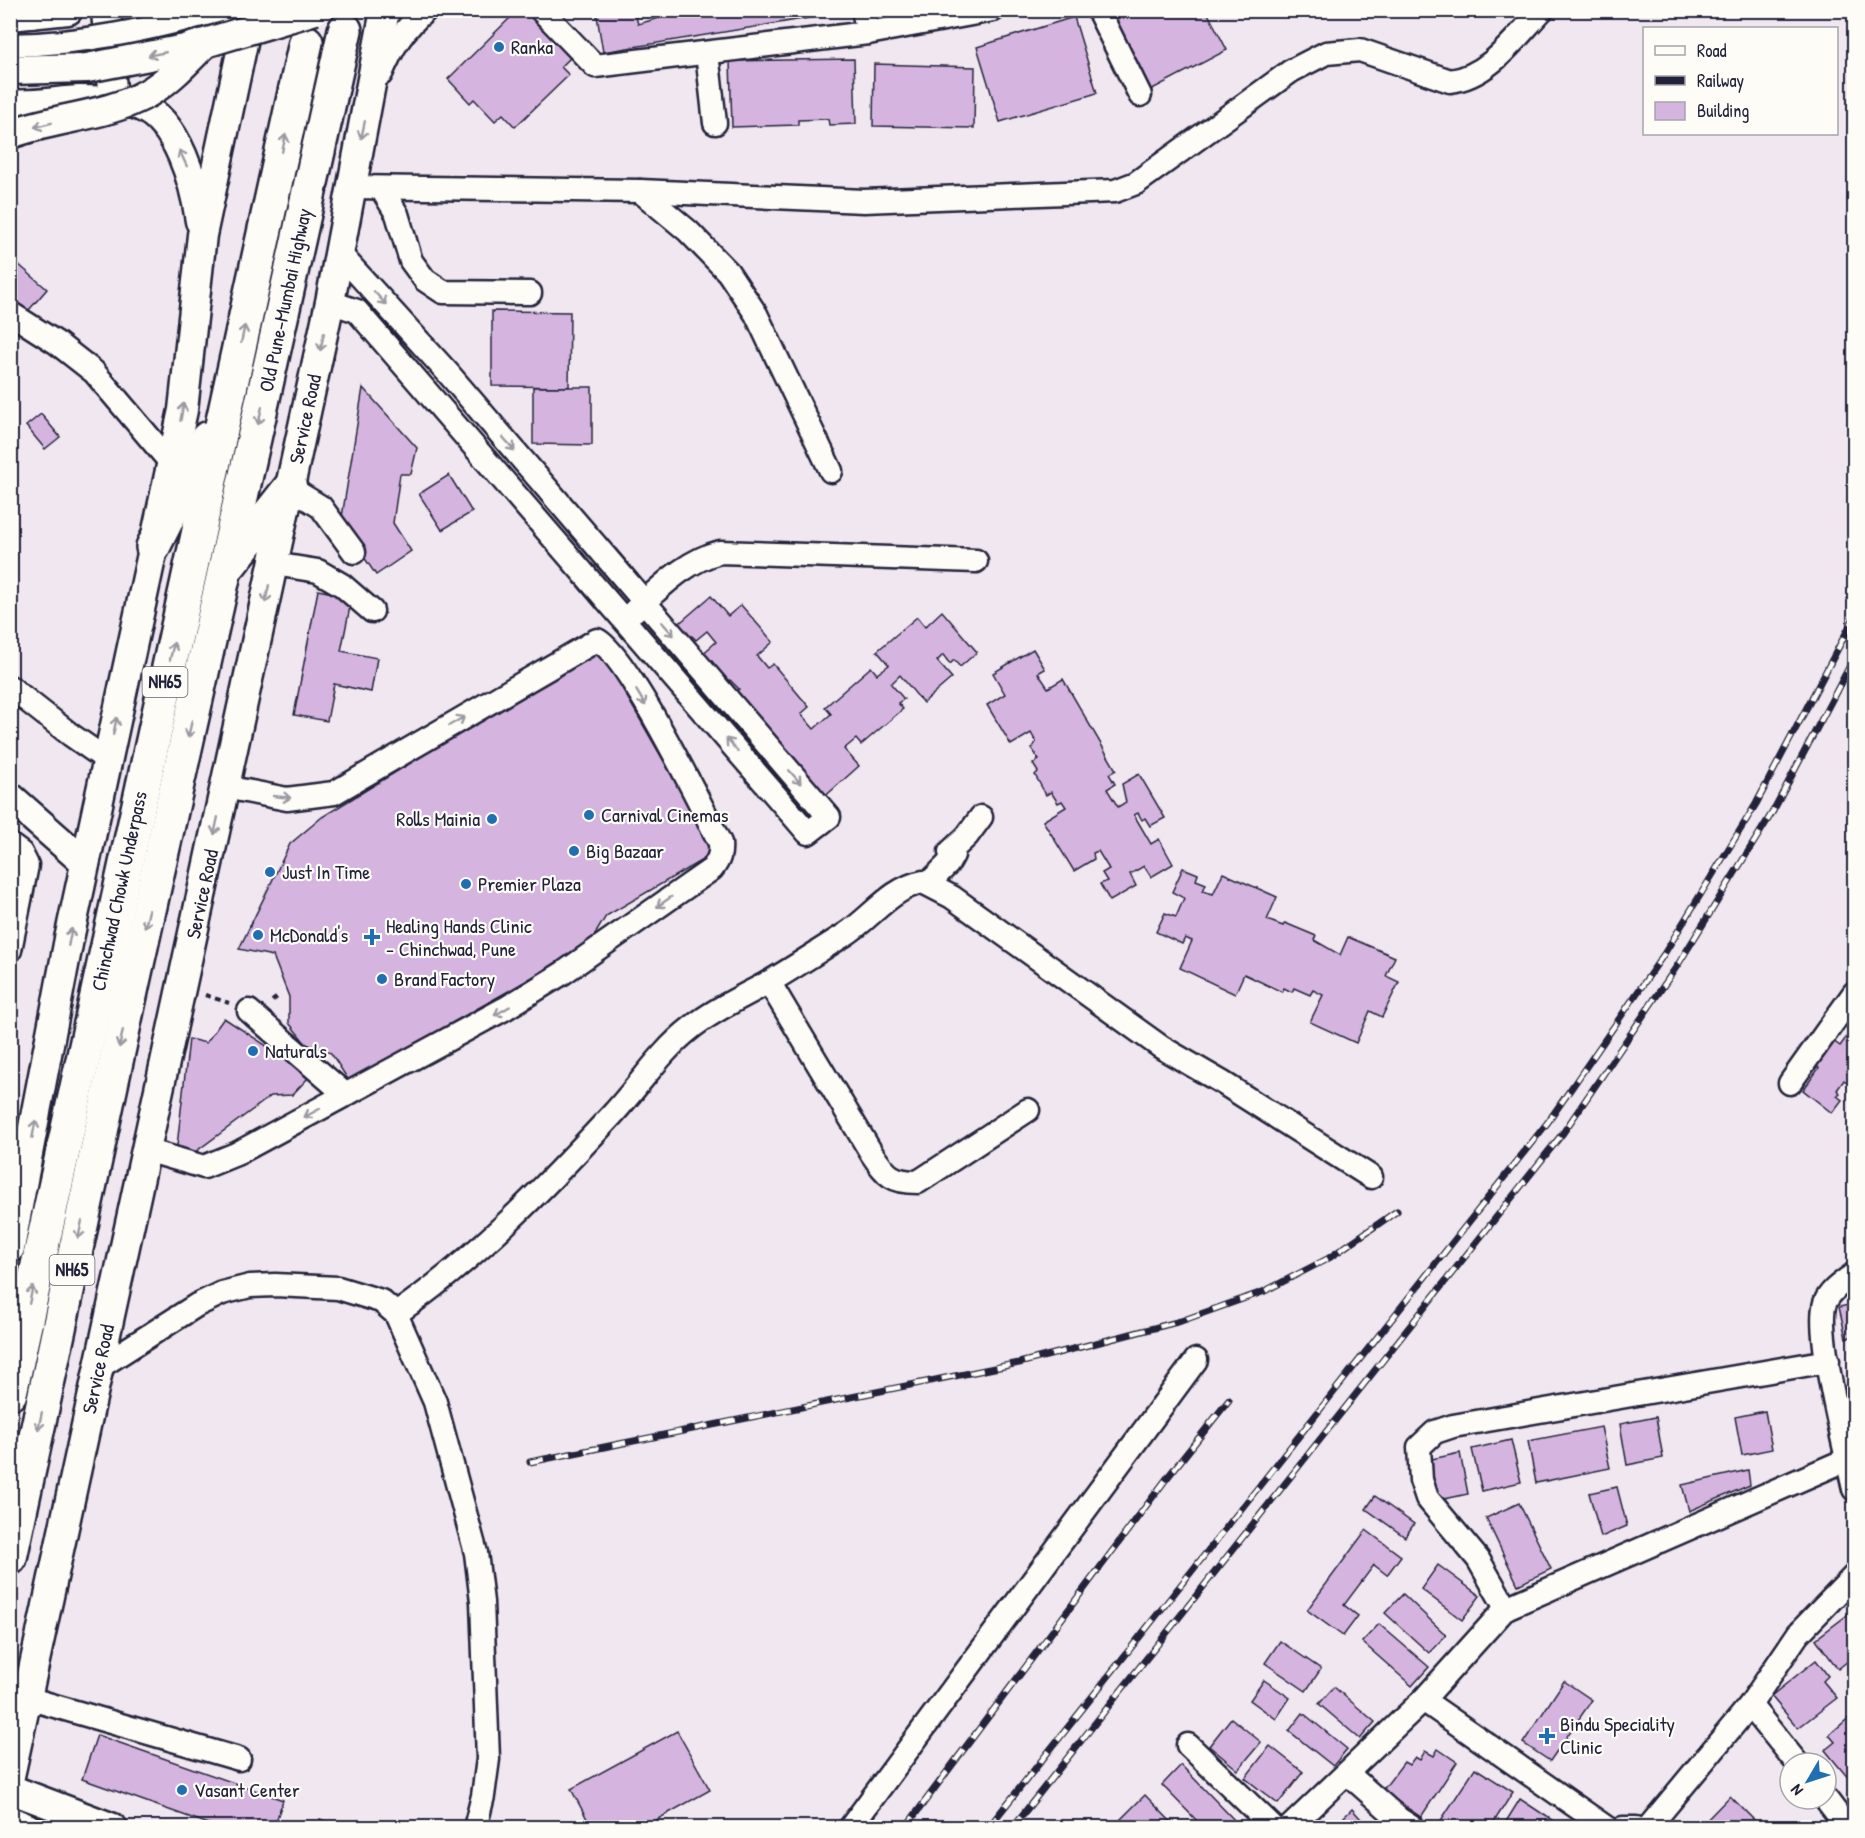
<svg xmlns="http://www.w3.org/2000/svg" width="1865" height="1838" font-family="'Patrick Hand',sans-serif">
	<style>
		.building { fill: #d5b5e0; stroke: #22223b; stroke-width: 1.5 }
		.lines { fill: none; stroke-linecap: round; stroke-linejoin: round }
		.minor-casing { stroke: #22223b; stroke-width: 27 }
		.major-casing { stroke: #22223b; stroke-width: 33 }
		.highway-casing { stroke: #22223b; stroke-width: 38 }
		.path { stroke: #22223b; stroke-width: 4; stroke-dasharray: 6 4.5; stroke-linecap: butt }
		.minor { stroke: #fdfcf7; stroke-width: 22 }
		.major { stroke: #fdfcf7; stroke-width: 28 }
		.highway { stroke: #fdfcf7; stroke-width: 33 }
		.rail-casing { stroke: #22223b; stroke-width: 7 }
		.rail { stroke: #fdfcf7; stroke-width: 4.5; stroke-dasharray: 14; stroke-linecap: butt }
		.minor-bridge-casing { stroke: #22223b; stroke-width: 27; stroke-linecap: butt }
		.major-bridge-casing { stroke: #22223b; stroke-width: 33; stroke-linecap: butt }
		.minor-bridge { stroke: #fdfcf7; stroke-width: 22 }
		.major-bridge { stroke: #fdfcf7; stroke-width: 28 }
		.oneway { stroke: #9a9aa2 }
		.poi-dot { fill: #1f6fb2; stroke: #fdfcf7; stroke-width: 2 }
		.labels { text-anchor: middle; stroke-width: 4.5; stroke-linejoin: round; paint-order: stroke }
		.shield { fill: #fdfcf7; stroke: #646373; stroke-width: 1.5 }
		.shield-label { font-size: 18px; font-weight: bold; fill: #22223b }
		.poi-label { font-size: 20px; fill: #22223b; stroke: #fdfcf7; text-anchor: start }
		.street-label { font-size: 20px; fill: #22223b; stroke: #fdfcf7 }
	</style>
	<rect width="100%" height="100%" fill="#f1e7f0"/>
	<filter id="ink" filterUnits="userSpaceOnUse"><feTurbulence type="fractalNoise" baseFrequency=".0167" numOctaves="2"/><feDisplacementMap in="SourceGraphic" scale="12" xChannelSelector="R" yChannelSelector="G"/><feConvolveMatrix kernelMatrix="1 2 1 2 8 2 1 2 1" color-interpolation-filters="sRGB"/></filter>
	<g filter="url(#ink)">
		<g class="building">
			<path d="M518 10H524L570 58 561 67 569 75 515 127 503 114 495 121 474 99 470 103 448 79Z"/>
			<path d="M596 10H634L638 24 666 16 665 10 851 11 603 52Z"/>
			<path d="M1129 10H1206L1227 50 1139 96 1101 25Z"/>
			<path d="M1074 17 1097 93 1000 122 977 47Z"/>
			<path d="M854 59 856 124 829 125 828 119 798 120V125L732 127 730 61Z"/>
			<path d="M874 64 975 67 974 128 873 126Z"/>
			<path d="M18 264 47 289 23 317 10 306V273Z"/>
			<path d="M492 311 570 312 569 387 492 386Z"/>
			<path d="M533 387H592V445L533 444Z"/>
			<path d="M363 388 417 448 411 474H400L393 523 411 551 376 575 341 523Z"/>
			<path d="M41 414 60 437 45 449 26 426Z"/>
			<path d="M449 475 472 512 442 530 419 494Z"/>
			<path d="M616 549 637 574 596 608 575 583Z"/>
			<path d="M318 590 352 597 341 651 377 658 371 692 334 684 327 721 294 715Z"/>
			<path d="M711 596 728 616 741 605 773 642 757 656 767 668 773 664 809 707 801 714 814 729 831 714 825 707 871 667 877 674 889 665 877 651 917 617 925 627 942 611 977 652 960 667 954 660 950 664 943 655 937 661 952 678 923 703 900 675 891 684 904 699 898 703 903 709 861 745 856 739 844 749 859 766 821 800 731 696 739 689 730 680 725 685 700 656 716 642 707 631 696 640 692 636 687 641 675 627Z"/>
			<path d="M599 648 716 852 606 916 588 946 349 1081 331 1053 306 1044 289 1023V997L273 956 239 949 290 844 322 817Z"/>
			<path d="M1033 649 1045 669 1038 673 1048 688 1063 679 1116 770 1109 774 1115 784 1107 789 1118 807 1126 802 1122 784 1139 774 1165 818 1150 826 1145 818 1142 820 1138 813 1134 815 1151 844 1159 839 1173 864 1151 877 1144 866 1130 874 1136 886 1110 901 1100 884 1107 881 1102 873 1109 869 1098 851 1093 853 1094 859 1074 871 1043 821 1066 807 1062 801 1058 803 1051 792 1046 795 1035 775 1038 772 1033 764 1039 760 1032 749 1036 742 1031 733 1011 745 987 705 1005 694 993 673Z"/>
			<path d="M1183 868 1198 874 1196 880 1206 884 1203 891 1213 894 1223 873 1277 897 1267 920 1283 926 1285 923 1316 936 1314 940 1340 955 1348 937 1395 957 1386 976 1399 982 1382 1017 1370 1011 1356 1043 1310 1022 1323 995 1313 990 1310 995 1294 988 1292 992 1284 988 1282 992 1244 974 1235 994 1180 968 1192 941 1185 938 1182 944 1156 932 1165 913 1176 917 1184 898 1172 892Z"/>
			<path d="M224 1018 311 1075 292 1095 271 1096 191 1155 177 1146 189 1039 206 1043Z"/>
			<path d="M1848 1035 1854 1040V1084L1852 1086 1844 1080 1837 1090 1840 1093 1837 1096 1842 1100 1832 1113 1803 1090 1819 1068 1815 1064 1833 1041 1840 1046Z"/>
			<path d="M1854 1132V1146L1848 1141Z"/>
			<path d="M1854 1304V1336L1846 1338 1839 1307Z"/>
			<path d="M1765 1411 1772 1449 1742 1455 1735 1417Z"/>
			<path d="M1656 1417 1663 1458 1627 1465 1620 1424Z"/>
			<path d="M1601 1427 1610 1468 1536 1483 1528 1441Z"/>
			<path d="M1511 1440 1521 1482 1482 1491 1472 1449Z"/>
			<path d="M1460 1453 1468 1494 1435 1501 1427 1460Z"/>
			<path d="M1748 1470 1750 1485 1689 1511 1682 1485Z"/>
			<path d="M1617 1487 1627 1526 1601 1537 1589 1493Z"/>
			<path d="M1375 1496 1414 1524 1405 1537 1366 1509Z"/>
			<path d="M1519 1503 1551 1569 1518 1585 1486 1518Z"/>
			<path d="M1366 1530 1401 1556 1387 1575 1374 1565 1344 1605 1358 1616 1343 1636 1307 1610Z"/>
			<path d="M1438 1565 1480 1596 1462 1620 1421 1589Z"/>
			<path d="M1403 1594 1446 1635 1429 1653 1385 1613Z"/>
			<path d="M1854 1610V1656L1838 1669 1816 1639Z"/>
			<path d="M1379 1624 1429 1667 1412 1686 1362 1642Z"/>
			<path d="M1280 1641 1321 1669 1306 1691 1265 1663Z"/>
			<path d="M1816 1660 1828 1676 1823 1681 1837 1698 1798 1728 1771 1696Z"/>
			<path d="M1264 1680 1290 1698 1276 1719 1250 1700Z"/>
			<path d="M1564 1681 1592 1700 1550 1761 1523 1743Z"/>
			<path d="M1334 1687 1375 1722 1360 1739 1319 1704Z"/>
			<path d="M1303 1713 1347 1749 1333 1766 1289 1731Z"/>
			<path d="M1851 1716 1854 1721V1774L1849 1779 1825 1750 1835 1742 1829 1735Z"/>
			<path d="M1231 1718 1261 1742 1238 1770 1209 1746Z"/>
			<path d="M677 1731 710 1790 642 1828H592L571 1789Z"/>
			<path d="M97 1735 283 1800 274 1828H220L82 1779Z"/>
			<path d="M1270 1746 1303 1772 1278 1804 1245 1778Z"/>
			<path d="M1438 1749 1457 1762 1421 1817 1382 1791 1404 1762 1409 1765 1415 1757 1420 1760 1425 1751 1434 1756Z"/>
			<path d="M1181 1765 1241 1827V1828H1204L1162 1785Z"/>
			<path d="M1475 1768 1513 1792 1490 1828H1436Z"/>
			<path d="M1145 1795 1177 1828H1112Z"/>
			<path d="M1730 1796 1762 1828H1699Z"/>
			<path d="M1520 1799 1555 1822 1552 1828H1502Z"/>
			<path d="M1352 1809 1369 1828H1333Z"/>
			<path d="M320 1819 341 1828H317Z"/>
		</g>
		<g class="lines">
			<defs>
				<g id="minor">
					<path d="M541 10 595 66 868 33 993 10"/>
					<path d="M863 10 868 33"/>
					<path d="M1098 10 1140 95"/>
					<path d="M707 53 715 123"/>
					<path d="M381 74C392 48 403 29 426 10"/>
					<path d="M351 187 640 191 688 231 728 272 756 314 831 471"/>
					<path d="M381 188 397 214 411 261 425 280 443 292 530 293"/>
					<path d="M640 191 864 201 1115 191 1136 183 1291 71 1326 53 1360 50 1450 81C1489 77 1516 37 1542 10"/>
					<path d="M330 302 357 311 808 833 829 817 448 373 340 254"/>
					<path d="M10 313 57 343 94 372 171 463"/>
					<path d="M290 488 321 507 354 552"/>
					<path d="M274 564 318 571 342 585 372 611"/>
					<path d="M634 611C660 588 685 561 720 552L976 561"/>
					<path d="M10 687 71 735 107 760"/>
					<path d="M10 845 21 853 27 865 10 950"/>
					<path d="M928 884 948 864 953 855 950 852 967 836 981 817"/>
					<path d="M769 982 872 1154C887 1176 892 1182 918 1182L1028 1110"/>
					<path d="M249 1011 346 1095"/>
					<path d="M1790 1083 1854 993"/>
					<path d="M146 1150 204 1167 236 1154 506 1008 563 973 712 869C719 860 721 854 720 843 702 807 627 654 597 640L334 793 287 799 225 787"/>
					<path d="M1854 1274C1844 1282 1830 1290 1825 1303 1815 1333 1846 1452 1854 1489"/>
					<path d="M396 1314C477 1258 545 1187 612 1115 639 1086 660 1052 691 1028 715 1009 742 997 769 982 795 967 820 950 846 934 872 917 891 888 923 882L952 897 1161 1047 1223 1083 1371 1177"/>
					<path d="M98 1368 197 1305 222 1293 250 1286 275 1285 338 1288 381 1301 396 1314 435 1402 476 1553 482 1602 488 1759 483 1796 475 1828"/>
					<path d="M1506 1608 1478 1559 1427 1498 1421 1480 1419 1447 1435 1432 1453 1426 1828 1361"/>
					<path d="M27 1698 239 1759"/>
					<path d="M1423 1700 1607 1828"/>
					<path d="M1750 1705 1797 1763"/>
					<path d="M1188 1745 1274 1828"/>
					<path d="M1347 1773 1399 1819 1413 1828"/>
					<path d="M1826 1799 1848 1828"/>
					<path d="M850 1828 1196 1360"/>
					<path d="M1289 1828 1423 1700 1506 1608 1848 1459"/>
					<path d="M1623 1828H1636"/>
					<path d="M1648 1828 1750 1705 1798 1634 1854 1576"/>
				</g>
				<g id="major">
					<path d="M106 10 113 103"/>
					<path d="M10 16 68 10"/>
					<path d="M10 104C34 106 57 101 80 100 94 100 128 101 140 106 178 121 195 185 200 221"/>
					<path d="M10 797 85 863"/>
					<path d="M10 1248 69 939 183 410 202 235 250 10"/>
					<path d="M10 1776 330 302 385 10"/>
					<path d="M10 1789 113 1828"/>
					<path d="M10 1821 27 1828"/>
				</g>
				<g id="highway">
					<path d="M153 547 207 439"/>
					<path d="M230 564 290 488"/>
					<path d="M10 1393 306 42"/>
					<path d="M10 1558 133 982 345 30"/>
				</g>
			</defs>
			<use href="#minor" class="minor-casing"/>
			<use href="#major" class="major-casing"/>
			<use href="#highway" class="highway-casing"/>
			<g class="path">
				<path d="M205 995 229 1003"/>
				<path d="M272 1001 280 995"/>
			</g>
			<use href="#minor" class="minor"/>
			<use href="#major" class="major"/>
			<use href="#highway" class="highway"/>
			<defs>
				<g id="rail">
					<path d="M530 1462 1019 1363 1181 1321 1265 1291 1329 1258 1397 1211"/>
					<path d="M905 1828 1167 1478 1229 1400"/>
					<path d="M988 1828 1548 1122 1664 954 1756 804 1854 618"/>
					<path d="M1012 1828 1563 1133 1679 963 1772 813 1854 658"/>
				</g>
			</defs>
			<use href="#rail" class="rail-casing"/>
			<use href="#rail" class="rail"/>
			<defs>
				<path id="minor-bridge" d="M10 45C83 44 151 29 221 10"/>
				<g id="major-bridge">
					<path d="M10 70 87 68 185 49 315 10"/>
					<path d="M10 134C55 117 106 117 148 93 170 80 186 62 204 44"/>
				</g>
			</defs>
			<use href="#minor-bridge" class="minor-bridge-casing"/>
			<use href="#major-bridge" class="major-bridge-casing"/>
			<use href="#minor-bridge" class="minor-bridge"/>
			<use href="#major-bridge" class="major-bridge"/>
		</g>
		<defs><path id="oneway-shaft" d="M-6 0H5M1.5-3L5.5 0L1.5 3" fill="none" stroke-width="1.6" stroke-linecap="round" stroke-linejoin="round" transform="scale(1.5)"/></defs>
		<g class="oneway">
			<use href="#oneway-shaft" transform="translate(157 54) rotate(169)"/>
			<use href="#oneway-shaft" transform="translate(43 125) rotate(166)"/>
			<use href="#oneway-shaft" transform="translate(363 130) rotate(102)"/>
			<use href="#oneway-shaft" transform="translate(284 143) rotate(-78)"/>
			<use href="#oneway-shaft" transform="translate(183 158) rotate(-115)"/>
			<use href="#oneway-shaft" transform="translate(380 298) rotate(48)"/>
			<use href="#oneway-shaft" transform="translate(243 334) rotate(-78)"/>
			<use href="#oneway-shaft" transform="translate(322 342) rotate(102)"/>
			<use href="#oneway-shaft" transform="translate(182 412) rotate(-80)"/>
			<use href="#oneway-shaft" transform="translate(260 416) rotate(102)"/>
			<use href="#oneway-shaft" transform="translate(509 444) rotate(49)"/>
			<use href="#oneway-shaft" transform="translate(267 594) rotate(102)"/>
			<use href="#oneway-shaft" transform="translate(668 629) rotate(49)"/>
			<use href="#oneway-shaft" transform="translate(172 651) rotate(-77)"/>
			<use href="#oneway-shaft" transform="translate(641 698) rotate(59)"/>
			<use href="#oneway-shaft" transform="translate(457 721) rotate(-30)"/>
			<use href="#oneway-shaft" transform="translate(115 726) rotate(-78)"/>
			<use href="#oneway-shaft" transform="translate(190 729) rotate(103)"/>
			<use href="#oneway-shaft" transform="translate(732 745) rotate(-131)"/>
			<use href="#oneway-shaft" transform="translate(795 777) rotate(49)"/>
			<use href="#oneway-shaft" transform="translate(282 797) rotate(6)"/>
			<use href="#oneway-shaft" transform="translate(216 826) rotate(102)"/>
			<use href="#oneway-shaft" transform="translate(664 902) rotate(145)"/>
			<use href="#oneway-shaft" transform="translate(147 919) rotate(103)"/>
			<use href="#oneway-shaft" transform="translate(70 937) rotate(-79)"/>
			<use href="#oneway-shaft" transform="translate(502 1011) rotate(150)"/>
			<use href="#oneway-shaft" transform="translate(121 1039) rotate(102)"/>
			<use href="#oneway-shaft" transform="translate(312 1113) rotate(152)"/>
			<use href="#oneway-shaft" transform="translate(34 1129) rotate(-79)"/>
			<use href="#oneway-shaft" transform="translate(80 1230) rotate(102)"/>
			<use href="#oneway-shaft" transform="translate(31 1295) rotate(-78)"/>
			<use href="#oneway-shaft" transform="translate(40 1421) rotate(102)"/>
		</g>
	</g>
	<g class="poi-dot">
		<circle cx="499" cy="47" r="6"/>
		<circle cx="589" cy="815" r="6"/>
		<circle cx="492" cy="819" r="6"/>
		<circle cx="574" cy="851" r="6"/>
		<circle cx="270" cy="872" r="6"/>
		<circle cx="466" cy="884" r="6"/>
		<circle cx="258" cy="935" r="6"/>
		<path d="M369 928h6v6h6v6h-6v6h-6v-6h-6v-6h6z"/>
		<circle cx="382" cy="979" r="6"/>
		<circle cx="253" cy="1051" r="6"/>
		<path d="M1544 1727h6v6h6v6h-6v6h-6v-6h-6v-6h6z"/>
		<circle cx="182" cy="1790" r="6"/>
	</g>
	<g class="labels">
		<g class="shield">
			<rect x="142.5" y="667" width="45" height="30" rx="4.5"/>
			<rect x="49.5" y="1255" width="45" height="30" rx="4.5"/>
		</g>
		<g class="shield-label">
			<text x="165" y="688">NH65</text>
			<text x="72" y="1276">NH65</text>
		</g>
		<g class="poi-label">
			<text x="511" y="54">Ranka</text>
			<text x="601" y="822">Carnival Cinemas</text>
			<text x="480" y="826" text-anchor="end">Rolls Mainia</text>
			<text x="586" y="858">Big Bazaar</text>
			<text x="282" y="879">Just In Time</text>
			<text x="478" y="891">Premier Plaza</text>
			<text x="386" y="933">Healing Hands Clinic<tspan x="386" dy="23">- Chinchwad, Pune</tspan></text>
			<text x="270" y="942">McDonald's</text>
			<text x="394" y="986">Brand Factory</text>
			<text x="265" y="1058">Naturals</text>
			<text x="1560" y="1731">Bindu Speciality<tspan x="1560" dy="23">Clinic</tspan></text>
			<text x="194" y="1797">Vasant Center</text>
		</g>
		<g class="street-label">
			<text transform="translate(285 300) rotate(-78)" y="7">Old Pune–Mumbai Highway</text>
			<text transform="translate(305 419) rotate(-78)" y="7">Service Road</text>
			<text transform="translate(119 891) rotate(-78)" y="7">Chinchwad Chowk Underpass</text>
			<text transform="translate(202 894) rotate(-78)" y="7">Service Road</text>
			<text transform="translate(98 1369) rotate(-78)" y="7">Service Road</text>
		</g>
	</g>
	<rect width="1865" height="1838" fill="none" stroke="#fdfcf7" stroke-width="36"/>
	<rect x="18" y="18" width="1829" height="1802" fill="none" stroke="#22223b" stroke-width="2" filter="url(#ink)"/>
	<rect x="1643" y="27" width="195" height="108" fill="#fdfcf7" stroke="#a5a5ac" stroke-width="1.5"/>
	<rect x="1655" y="46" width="30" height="9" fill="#fdfcf7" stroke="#a5a5ac" stroke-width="1.5"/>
	<text x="1697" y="57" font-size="18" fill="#22223b">Road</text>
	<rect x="1655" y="76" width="30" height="9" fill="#22223b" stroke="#a5a5ac" stroke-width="1.5"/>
	<text x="1697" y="87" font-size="18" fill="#22223b">Railway</text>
	<rect x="1655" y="102" width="30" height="18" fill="#d5b5e0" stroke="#a5a5ac" stroke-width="1.5"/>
	<text x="1697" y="117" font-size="18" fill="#22223b">Building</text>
	<g transform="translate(1808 1781) rotate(231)"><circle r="28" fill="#fdfcf7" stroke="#a5a5ac" stroke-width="1.5"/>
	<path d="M0-4.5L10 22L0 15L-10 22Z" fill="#1f6fb2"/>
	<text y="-9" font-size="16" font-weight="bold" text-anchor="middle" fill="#22223b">N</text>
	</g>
</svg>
